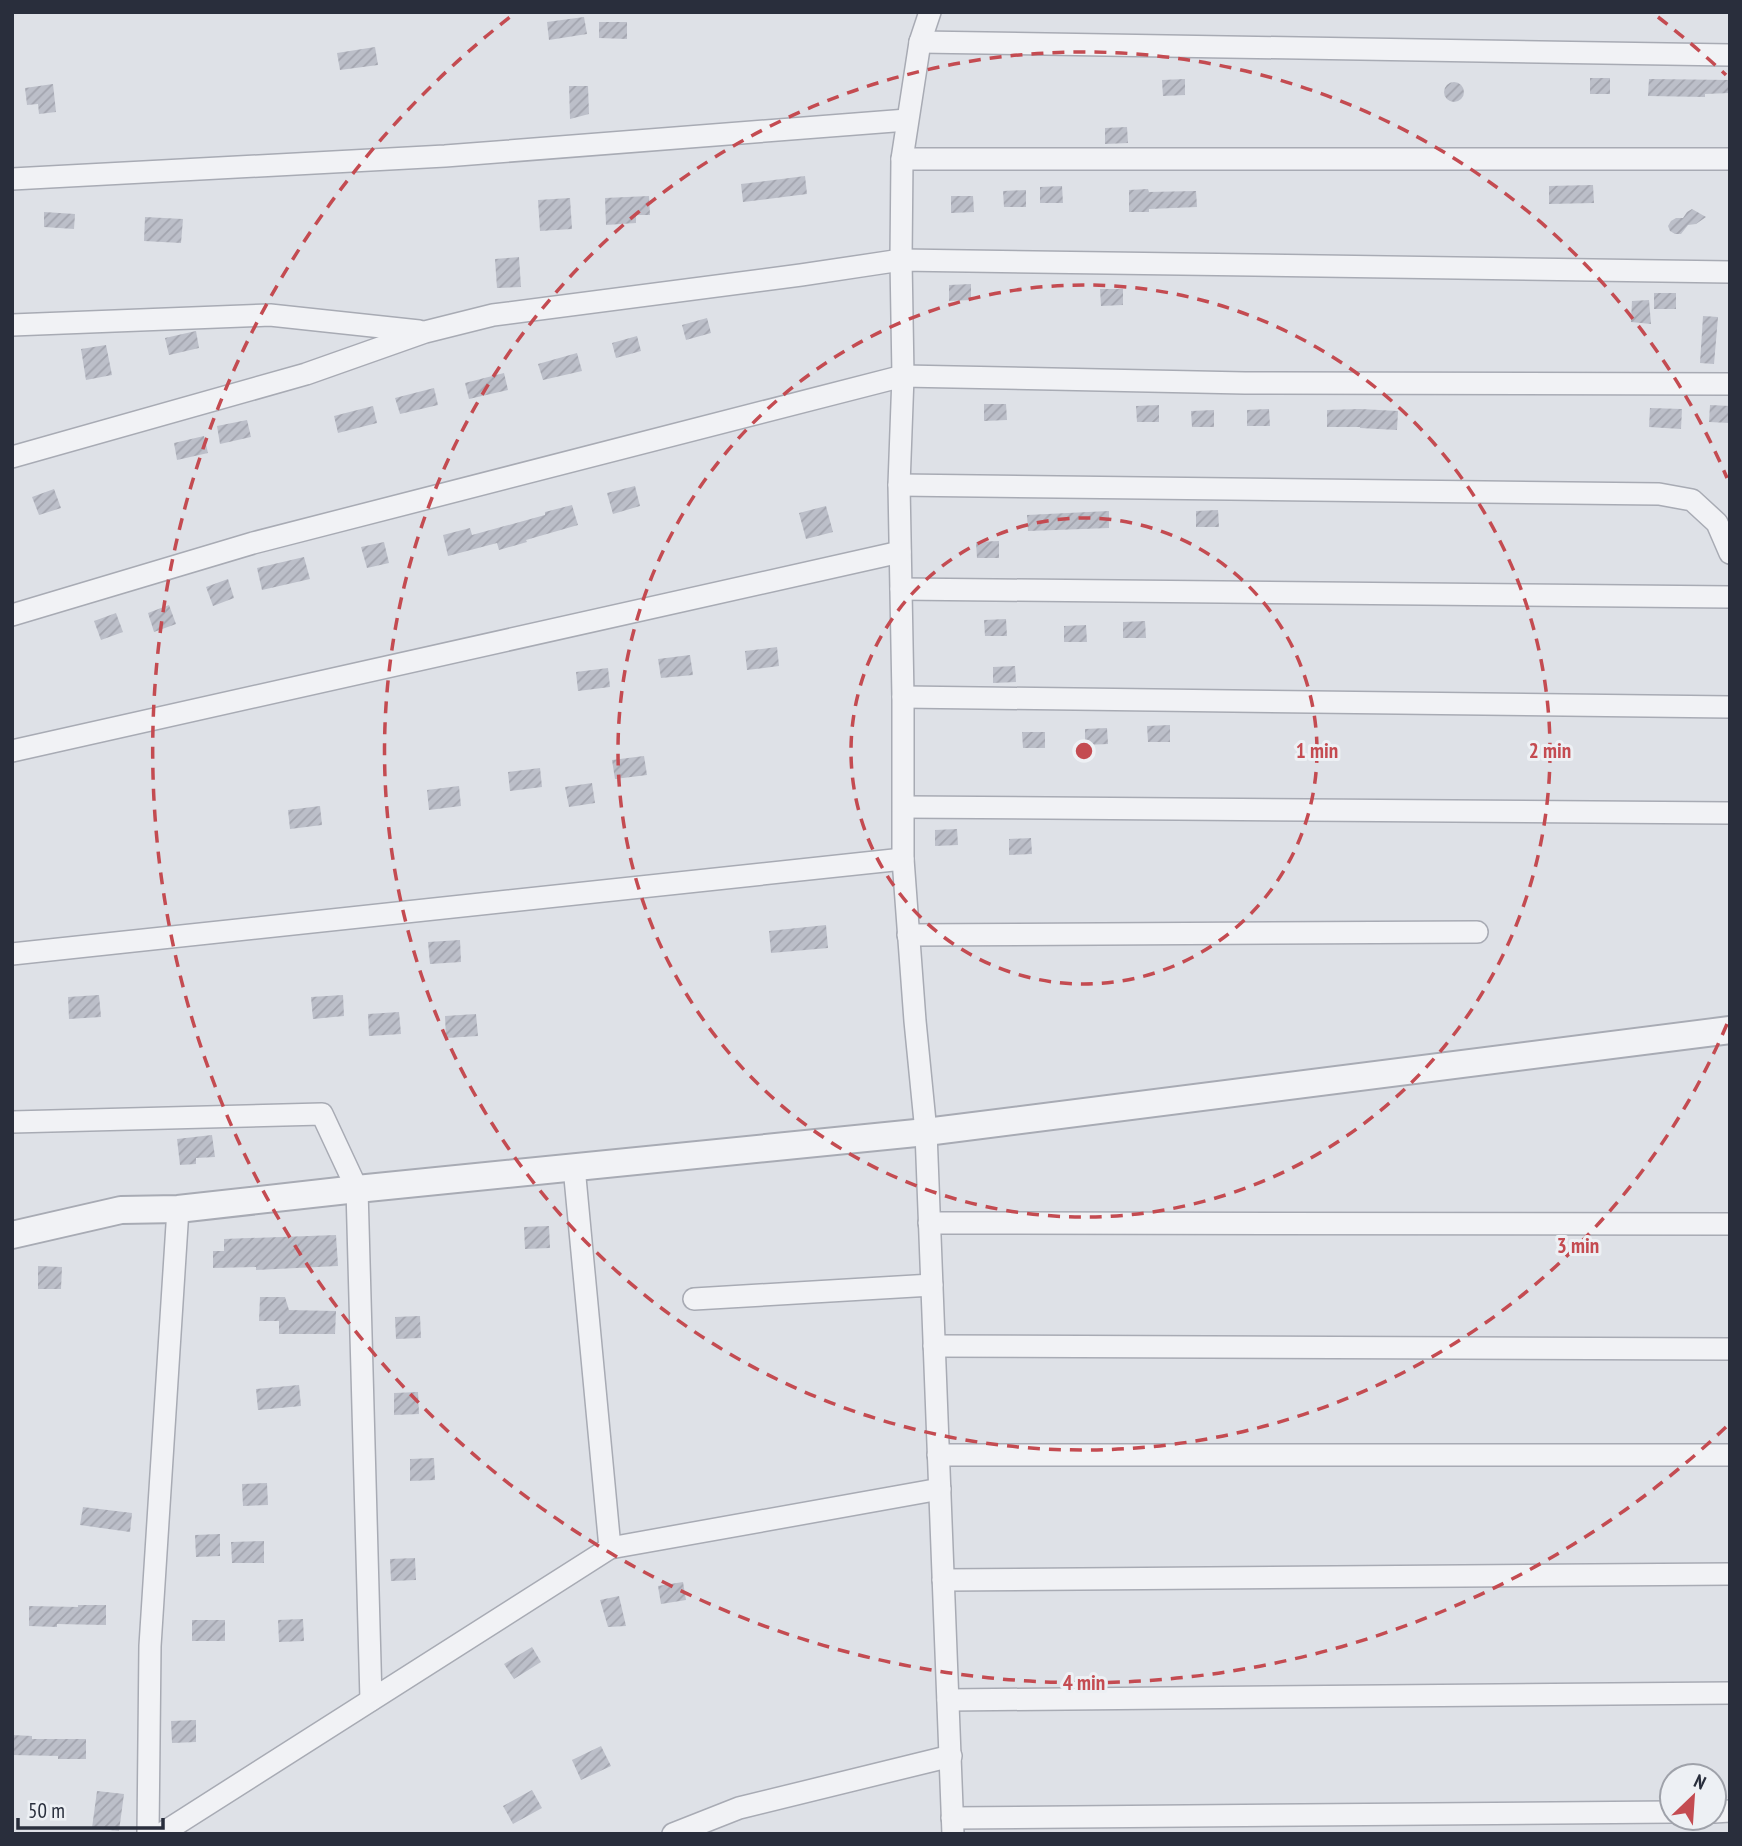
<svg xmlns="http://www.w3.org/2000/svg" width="1742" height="1846" font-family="'PT Sans Narrow',sans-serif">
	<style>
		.building { fill: url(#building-hatch) }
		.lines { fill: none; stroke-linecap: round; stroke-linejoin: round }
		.minor-casing { stroke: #a8abb4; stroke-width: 24 }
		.tertiary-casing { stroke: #a8abb4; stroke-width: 30 }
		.minor { stroke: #f1f2f5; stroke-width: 21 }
		.tertiary { stroke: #f1f2f5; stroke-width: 26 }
		.ring { fill: none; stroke: #c44b51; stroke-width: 3.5; stroke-dasharray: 12 9 }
		.centre { fill: #c44b51; stroke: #edf0f4; stroke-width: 3.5 }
		.ring-label { font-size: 21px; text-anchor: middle; font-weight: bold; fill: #c44b51; stroke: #edf0f4; stroke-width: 6; stroke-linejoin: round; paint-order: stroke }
	</style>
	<defs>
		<pattern id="building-hatch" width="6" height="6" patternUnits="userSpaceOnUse" patternTransform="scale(1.75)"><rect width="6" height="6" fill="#bcbfc9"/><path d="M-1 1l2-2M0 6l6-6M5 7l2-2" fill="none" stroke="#a2a4ae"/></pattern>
	</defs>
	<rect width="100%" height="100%" fill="#dee1e7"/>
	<g class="building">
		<path d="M584 17 587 34 549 40 547 22Z"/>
		<path d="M599 22H627V39L599 38Z"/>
		<path d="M375 47 378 65 340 70 337 53Z"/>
		<rect x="1590" y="78" width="20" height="16"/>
		<path d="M1185 79V95L1163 96 1162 80Z"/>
		<path d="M1649 79 1730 80V93L1705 94V97L1648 96Z"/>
		<circle cx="1454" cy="92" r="10"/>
		<path d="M53 84 56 112 39 114 38 104 27 105 25 88Z"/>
		<path d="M569 86H588L589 114 570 119Z"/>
		<path d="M1127 127 1128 143 1105 144V128Z"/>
		<path d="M805 176 807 194 743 202 741 184Z"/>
		<path d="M1593 185 1594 203 1549 204V186Z"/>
		<path d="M1062 186 1063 203H1040V187Z"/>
		<path d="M1148 189 1149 192 1196 191 1197 207 1149 209V212H1129V190Z"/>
		<path d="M1026 190V207H1004L1003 191Z"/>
		<path d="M649 196 650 215H636V223L606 225 605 198Z"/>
		<path d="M951 196H973L974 212 951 213Z"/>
		<path d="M570 198 572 229 540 231 538 200Z"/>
		<path d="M1692 209 1706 217 1696 224 1688 225 1681 234H1675L1670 231 1668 226 1671 221 1676 218H1683L1687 212Z"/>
		<path d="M44 212 75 214 74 229 44 227Z"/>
		<path d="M145 217 183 219 181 243 144 241Z"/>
		<path d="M519 257 521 287 497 288 495 259Z"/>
		<path d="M971 284V300L949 301V285Z"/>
		<path d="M1100 289H1123V305L1101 306Z"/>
		<rect x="1654" y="293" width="22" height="16"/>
		<path d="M1649 300 1651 324 1631 322 1632 301Z"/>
		<path d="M1703 316 1718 317 1714 364 1700 363Z"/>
		<path d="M707 318 711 333 686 340 682 325Z"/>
		<path d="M196 331 199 348 169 355 165 338Z"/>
		<path d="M637 336 641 351 616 358 612 343Z"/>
		<path d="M106 345 112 375 86 380 81 349Z"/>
		<path d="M577 353 582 371 543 380 538 364Z"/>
		<path d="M504 373 508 390 469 399 465 383Z"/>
		<path d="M434 388 438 405 400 414 395 398Z"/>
		<path d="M984 404H1006L1007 420 984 421Z"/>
		<path d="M1159 405V422H1137L1136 406Z"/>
		<path d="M1710 405 1730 406V423L1709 422Z"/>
		<path d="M373 406 377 423 338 433 334 416Z"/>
		<path d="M1650 408 1682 409 1681 429 1649 427Z"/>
		<path d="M1269 409 1270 426H1247V410Z"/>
		<path d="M1360 409 1398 411 1397 430 1360 428V427H1327V410Z"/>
		<path d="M1214 410V427H1192L1191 411Z"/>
		<path d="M247 420 251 437 220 444 217 426Z"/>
		<path d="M204 436 208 453 177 460 174 443Z"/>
		<path d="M635 486 640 506 613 514 607 493Z"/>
		<path d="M54 489 61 508 39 515 32 497Z"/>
		<path d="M572 505 578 525 526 540 527 542 499 550 497 543 448 556 443 535 470 528 472 535 545 515V512Z"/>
		<path d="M826 506 833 532 806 539 799 513Z"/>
		<path d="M1218 510 1219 527H1196V511Z"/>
		<path d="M1109 511V528L1028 531 1027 515Z"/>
		<path d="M999 541V558H977L976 542Z"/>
		<path d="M384 542 389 563 367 568 361 547Z"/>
		<path d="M304 557 310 579 262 590 257 568Z"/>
		<path d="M228 579 234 598 213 606 206 587Z"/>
		<path d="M169 605 176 624 154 632 148 613Z"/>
		<path d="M116 613 123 632 101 640 94 621Z"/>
		<path d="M1006 619 1007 636H985L984 620Z"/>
		<path d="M1145 621 1146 638H1123V622Z"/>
		<path d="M1086 625 1087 642H1064V626Z"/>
		<path d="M777 647 779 666 747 670 745 651Z"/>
		<path d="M690 655 693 675 661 678 658 659Z"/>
		<path d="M1015 666 1016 682 993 683V667Z"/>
		<path d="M608 668 610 687 578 691 576 672Z"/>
		<path d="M1170 725V742H1148L1147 726Z"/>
		<path d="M1107 728 1108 744 1085 745V729Z"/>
		<path d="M1022 732H1045V748H1023Z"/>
		<path d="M644 756 647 775 615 779 612 760Z"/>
		<path d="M540 768 542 787 510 791 508 772Z"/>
		<path d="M592 783 595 803 569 807 565 787Z"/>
		<path d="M459 786 461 806 429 810 427 790Z"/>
		<path d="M320 806 322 825 290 829 288 810Z"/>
		<path d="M957 829 958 845 935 846V830Z"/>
		<path d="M1031 838 1032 854 1009 855V839Z"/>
		<path d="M826 925 828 948 771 953 769 931Z"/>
		<path d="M460 940 461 962 430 964 428 942Z"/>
		<path d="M99 995 101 1017 69 1019 68 997Z"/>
		<path d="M343 995 344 1016 313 1019 311 997Z"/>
		<path d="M399 1012 401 1034 369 1036 368 1014Z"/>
		<path d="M476 1014 478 1036 446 1038 445 1016Z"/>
		<path d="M212 1135 215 1157 196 1158V1164L180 1165 177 1139Z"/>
		<path d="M549 1226 550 1248 525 1249 524 1227Z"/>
		<path d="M336 1235 338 1266 256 1270V1267L213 1268V1251H224V1239Z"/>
		<path d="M38 1266 62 1267 61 1289H38Z"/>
		<path d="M260 1297H285L289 1310 336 1311 335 1334H279V1321H259Z"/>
		<path d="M420 1316 421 1338 396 1339 395 1317Z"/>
		<path d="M299 1385 301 1406 258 1410 256 1389Z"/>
		<path d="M418 1392 419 1414 394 1415V1393Z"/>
		<path d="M434 1458 435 1480 410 1481V1459Z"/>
		<path d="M267 1483 268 1505 243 1506 242 1484Z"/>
		<path d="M83 1507 132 1513 130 1532 80 1525Z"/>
		<path d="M220 1534V1556L196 1557 195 1535Z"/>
		<path d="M264 1541V1563H232L231 1542Z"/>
		<path d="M415 1558 416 1580 391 1581 390 1559Z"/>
		<path d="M683 1582 686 1600 661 1604 658 1586Z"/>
		<path d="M619 1596 626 1626 608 1627 600 1600Z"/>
		<path d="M78 1605H106V1625L57 1624V1627L29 1626V1606L78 1607Z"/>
		<path d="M303 1619 304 1641 279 1642 278 1620Z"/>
		<rect x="192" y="1620" width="33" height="21"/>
		<path d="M532 1647 541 1662 514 1679 504 1664Z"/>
		<path d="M196 1720V1742L172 1743 171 1721Z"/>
		<path d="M12 1735 32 1736V1739H86V1759H58V1756L12 1755Z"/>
		<path d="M601 1746 611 1766 581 1780 572 1760Z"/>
		<path d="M532 1790 542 1808 513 1824 503 1806Z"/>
		<path d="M97 1791 124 1794 119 1831 92 1828Z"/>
	</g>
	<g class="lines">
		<defs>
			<g id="minor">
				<path d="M930 12 920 42 902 159 901 260 903 376 899 485 903 697V859L915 1021 926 1132 953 1834"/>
				<path d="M920 42 1730 55"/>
				<path d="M902 159H1730"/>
				<path d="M12 179 445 156 907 120"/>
				<path d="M12 325 270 315 419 331"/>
				<path d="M12 457 306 374 425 332 493 315 801 275 901 260 1730 272"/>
				<path d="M899 485 1659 494 1692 500 1717 523 1730 553"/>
				<path d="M901 589 1730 597"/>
				<path d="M12 615 253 543 903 376 1245 383 1730 384"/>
				<path d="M903 697 1730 707"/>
				<path d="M12 751 900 552"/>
				<path d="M904 807 1730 813"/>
				<path d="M908 935 1477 932"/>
				<path d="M12 954 903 859"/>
				<path d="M12 1122 322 1114 357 1189 371 1700"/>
				<path d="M574 1167 610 1548"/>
				<path d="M929 1223 1730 1224"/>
				<path d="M694 1299 932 1285"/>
				<path d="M934 1346 1730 1349"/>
				<path d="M938 1455H1730"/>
				<path d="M943 1580 1730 1574"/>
				<path d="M948 1700 1730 1693"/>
				<path d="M1714 1812 1730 1811"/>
				<path d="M952 1818 1672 1812"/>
				<path d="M148 1834 150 1646 178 1209"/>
				<path d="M161 1834 610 1548 940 1489"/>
				<path d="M673 1834 739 1808 951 1756"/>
			</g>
			<path id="tertiary" d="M12 1235 121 1210 178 1209 357 1189 926 1132 1730 1030"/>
		</defs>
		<use href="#minor" class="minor-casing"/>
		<use href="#tertiary" class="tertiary-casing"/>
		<use href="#minor" class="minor"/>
		<use href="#tertiary" class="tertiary"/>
	</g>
	<g class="ring">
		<circle cx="1084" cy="751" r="233"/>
		<circle cx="1084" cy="751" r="466"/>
		<path d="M1727 1024A699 699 0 1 1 1727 478"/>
		<path d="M1726 1427A932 932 0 1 1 510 17M1658 17A932 932 0 0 1 1726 75"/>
	</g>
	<circle cx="1084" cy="751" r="10" class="centre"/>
	<g class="ring-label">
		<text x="1317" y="758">1 min</text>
		<text x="1550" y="758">2 min</text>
		<text x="1578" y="1253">3 min</text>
		<text x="1084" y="1690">4 min</text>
	</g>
	<rect width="1742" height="1846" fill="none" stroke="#292e3c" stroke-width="28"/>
	<g transform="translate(1693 1797) rotate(25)"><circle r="33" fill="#edf0f4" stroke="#9fa2aa" stroke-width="2"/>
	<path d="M0-5L12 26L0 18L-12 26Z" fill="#c44b51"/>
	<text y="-10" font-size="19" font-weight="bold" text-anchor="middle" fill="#292e3c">N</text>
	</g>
	<path d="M18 1818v10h145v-10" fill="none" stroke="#292e3c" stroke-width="3.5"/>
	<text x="28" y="1818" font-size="21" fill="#292e3c" stroke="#edf0f4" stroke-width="5" paint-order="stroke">50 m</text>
</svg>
